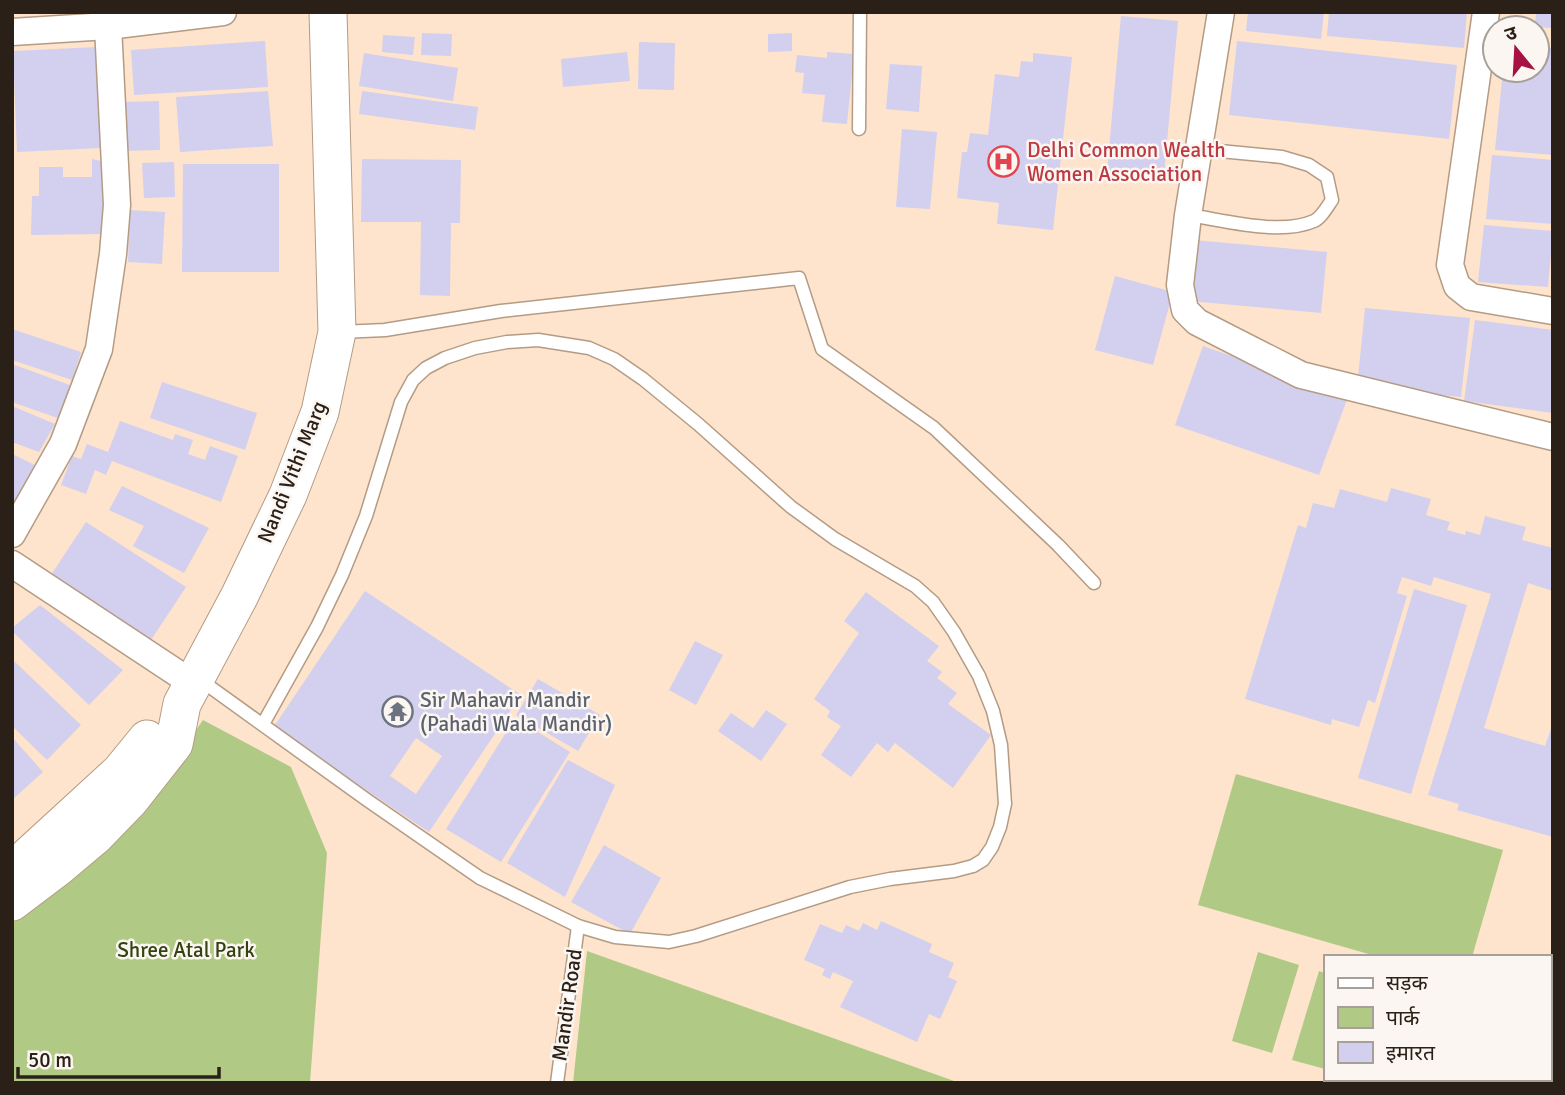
<svg xmlns="http://www.w3.org/2000/svg" width="1565" height="1095" font-family="Signika,'Noto Sans Devanagari',sans-serif">
	<style>
		.green { fill: #b0ca86 }
		.building { fill: #d3cfee; fill-rule: evenodd }
		.lines { fill: none; stroke-linecap: round; stroke-linejoin: round }
		.lane-casing { stroke: #b49b84; stroke-width: 15 }
		.street-casing { stroke: #b49b84; stroke-width: 29 }
		.secondary-casing { stroke: #b49b84; stroke-width: 39 }
		.lane { stroke: #fff; stroke-width: 12 }
		.street { stroke: #fff; stroke-width: 26 }
		.secondary { stroke: #fff; stroke-width: 37 }
		.labels { text-anchor: middle; stroke-width: 5; stroke-linejoin: round; paint-order: stroke }
		.health-label { font-size: 21px; fill: #be3a42; stroke: #fbf6f1; text-anchor: start }
		.street-label { font-size: 21px; fill: #2a2017; stroke: #fbf6f1 }
		.worship-label { font-size: 21px; fill: #5b616d; stroke: #fbf6f1; text-anchor: start }
		.park-label { font-size: 21px; fill: #32430f; stroke: #fbf6f1 }
	</style>
	<rect width="100%" height="100%" fill="#fee4cc"/>
	<g class="green">
		<path d="M203 720 291 767 327 853 310 1083H12V916L137 814Z"/>
		<path d="M1236 774 1503 850 1472 957H1379L1198 905Z"/>
		<path d="M587 951 960 1083H573Z"/>
		<path d="M1258 952 1299 965 1272 1053 1232 1041Z"/>
		<path d="M1319 971 1325 973V1069L1292 1060Z"/>
	</g>
	<g class="building">
		<path d="M1248 12H1324L1321 39 1246 31Z"/>
		<path d="M1329 12H1467L1464 48 1327 36Z"/>
		<path d="M1536 12H1553V28L1535 27Z"/>
		<path d="M1121 16 1178 21 1164 175 1107 171Z"/>
		<path d="M422 33 452 34 451 56 421 55Z"/>
		<path d="M792 33V51L768 52V34Z"/>
		<path d="M383 35 415 37 413 55 382 52Z"/>
		<path d="M265 41 268 87 134 95 131 50Z"/>
		<path d="M1237 41 1457 65 1449 139 1229 115Z"/>
		<path d="M639 42 675 43 674 90 638 89Z"/>
		<path d="M97 47 101 148 17 152 13 51Z"/>
		<path d="M1537 47 1553 48V155L1495 150 1503 70H1537Z"/>
		<path d="M627 52 630 81 563 87 561 59Z"/>
		<path d="M827 52 854 54 847 124 822 122 825 95 802 93 804 73 795 72 797 55 827 58Z"/>
		<path d="M364 53 458 68 453 101 359 86Z"/>
		<path d="M1033 53 1072 57 1053 230 997 224 999 203 957 198 962 152H967L970 133 988 135 995 74 1019 77 1021 61 1033 62Z"/>
		<path d="M890 64 922 66 919 112 886 109Z"/>
		<path d="M268 91 273 146 180 152 176 97Z"/>
		<path d="M362 91 478 107 475 130 359 114Z"/>
		<path d="M159 101 160 150 121 151 120 102Z"/>
		<path d="M902 129 937 132 930 209 896 207Z"/>
		<path d="M1492 155 1553 160V224L1486 219Z"/>
		<path d="M92 159 105 162 102 234 31 235 32 196H39V167H63V177H92Z"/>
		<path d="M362 159 461 160 460 223H451L450 296 420 295 421 222H361Z"/>
		<path d="M174 162 175 197 144 198 142 163Z"/>
		<path d="M183 164H279V272H182Z"/>
		<path d="M130 210 165 212 162 264 128 262Z"/>
		<path d="M1484 225 1553 231 1548 287 1478 282Z"/>
		<path d="M1194 240 1327 252 1321 313 1189 301Z"/>
		<path d="M1115 276 1173 292 1153 365 1095 350Z"/>
		<path d="M1365 308 1470 318 1461 397 1357 387Z"/>
		<path d="M1475 320 1553 330V413L1464 401Z"/>
		<path d="M12 329 81 352 72 380 12 360Z"/>
		<path d="M1203 346 1348 397 1319 475 1175 425Z"/>
		<path d="M12 364 78 388 66 421 12 402Z"/>
		<path d="M162 382 257 413 245 450 150 418Z"/>
		<path d="M12 406 55 424 39 452 12 442Z"/>
		<path d="M120 421 173 440 175 434 193 440 188 454 205 460 210 446 238 456 221 502 112 461 106 475 95 470 86 494 61 485 72 456 81 459 87 444 108 452Z"/>
		<path d="M12 454 35 465 12 509Z"/>
		<path d="M122 486 209 528 184 573 133 546 144 526 109 510Z"/>
		<path d="M1391 488 1431 499 1426 515 1450 522 1447 530 1465 535 1466 531 1480 535 1485 516 1526 527 1522 540 1553 548V591L1528 583 1484 728 1545 746 1553 723V837L1457 810 1459 804 1428 795 1491 594 1434 577 1431 586 1402 577 1397 593 1407 596 1375 703 1368 700 1359 727 1332 719 1331 725 1245 699 1298 525 1306 528 1313 503 1334 508 1340 489 1387 502Z"/>
		<path d="M86 522 186 587 145 649 45 584Z"/>
		<path d="M1414 589 1467 605 1411 794 1358 778Z"/>
		<path d="M365 591 521 695 429 832 273 728ZM416 738 442 756 416 794 390 776Z"/>
		<path d="M866 592 939 646 927 661 942 672 937 678 957 693 948 704 991 735 953 788 895 743 888 752 877 743 851 777 821 755 841 726 827 717 830 711 814 699 859 633 844 621Z"/>
		<path d="M40 605 123 670 89 705 12 631V628Z"/>
		<path d="M695 641 723 655 696 705 669 690Z"/>
		<path d="M12 659 81 725 47 760 12 726Z"/>
		<path d="M538 679 600 715 578 751 516 715Z"/>
		<path d="M766 710 787 724 761 761 718 731 731 713 753 728Z"/>
		<path d="M515 718 570 752 501 862 446 829Z"/>
		<path d="M12 737 43 772 12 800Z"/>
		<path d="M568 760 615 785 565 897 507 863Z"/>
		<path d="M604 845 661 878 630 934 571 902Z"/>
		<path d="M881 921 932 944 929 952 954 963 948 977 957 981 940 1019 929 1014 917 1042 840 1007 853 981 833 972 830 979 822 975 825 969 804 960 820 924 842 933 846 925 859 931 863 923 877 930Z"/>
	</g>
	<g class="lines">
		<defs>
			<g id="lane">
				<path d="M859 129 860 12"/>
				<path d="M1188 215C1224 220 1280 236 1314 221 1321 218 1327 207 1332 200L1327 177 1309 165 1282 157 1199 149"/>
				<path d="M341 332 385 330 501 311 799 278 822 349 934 428 1058 545 1094 583"/>
				<path d="M199 679 367 800 480 878 578 926 615 937 669 942 696 936 850 887 890 879 954 871 973 866 983 860 992 847 1000 827 1005 804 1001 745 993 711 979 676 954 632 933 602 915 586 835 539 791 507 698 424 643 379 614 359 589 348 538 340 507 342 475 348 445 358 426 368 413 380 401 402 366 516 342 575 317 627 263 724"/>
				<path d="M557 1083 578 926"/>
			</g>
			<g id="street">
				<path d="M1221 12 1188 215 1180 285 1185 310 1197 322 1301 375 1553 437"/>
				<path d="M1486 12 1450 265 1457 286 1471 297 1553 311"/>
				<path d="M12 32 108 26 223 12"/>
				<path d="M12 534 63 444 99 349 113 254 117 205 108 26"/>
				<path d="M12 564 192 683"/>
			</g>
			<g id="secondary">
				<path d="M12 871 120 772 147 739"/>
				<path d="M12 902 57 868 95 836 130 800 174 744 182 704 239 597 288 495 320 412 337 332 328 12"/>
			</g>
		</defs>
		<use href="#lane" class="lane-casing"/>
		<use href="#street" class="street-casing"/>
		<use href="#secondary" class="secondary-casing"/>
		<use href="#lane" class="lane"/>
		<use href="#street" class="street"/>
		<use href="#secondary" class="secondary"/>
	</g>
	<defs>
		<symbol id="hospital-ring" viewBox="-11 -11 22 22"><circle r="9.5" fill="#fbf6f1" stroke="#e0444e" stroke-width="1.5"/><path d="M-5-5h3v3.5h4V-5h3V5h-3V1.5h-4V5h-3Z" fill="#e0444e"/></symbol>
		<symbol id="temple-ring" viewBox="-11 -11 22 22"><circle r="9.5" fill="#fbf6f1" stroke="#6b7280" stroke-width="1.5"/><path d="M0-6L5-2H3V0L6.5 2.5H4V6H1.5V3h-3V6H-4V2.5H-6.5L-3 0V-2H-5Z" fill="#6b7280"/></symbol>
	</defs>
	<g fill-rule="evenodd">
		<use href="#hospital-ring" x="986" y="144" width="35" height="35"/>
		<use href="#temple-ring" x="380" y="694" width="35" height="35"/>
	</g>
	<g class="labels">
		<g class="health-label">
			<text x="1027" y="157">Delhi Common Wealth<tspan x="1027" dy="24">Women Association</tspan></text>
		</g>
		<g class="street-label">
			<text transform="translate(292 472) rotate(-68)" y="7">Nandi Vithi Marg</text>
			<text transform="translate(567 1005) rotate(-82)" y="7">Mandir Road</text>
		</g>
		<g class="worship-label">
			<text x="420" y="707">Sir Mahavir Mandir<tspan x="420" dy="24">(Pahadi Wala Mandir)</tspan></text>
		</g>
		<g class="park-label">
			<text x="186" y="957">Shree Atal Park</text>
		</g>
	</g>
	<rect width="1565" height="1095" fill="none" stroke="#2a2017" stroke-width="28"/>
	<rect x="1324" y="955" width="228" height="126" fill="#fbf6f1" stroke="#a7a09a" stroke-width="2"/>
	<rect x="1338" y="978" width="35" height="10" fill="#ffffff" stroke="#a7a09a" stroke-width="2"/>
	<text x="1386" y="990" font-size="21" fill="#2a2017">सड़क</text>
	<rect x="1338" y="1007" width="35" height="21" fill="#b0ca86" stroke="#a7a09a" stroke-width="2"/>
	<text x="1386" y="1025" font-size="21" fill="#2a2017">पार्क</text>
	<rect x="1338" y="1042" width="35" height="21" fill="#d3cfee" stroke="#a7a09a" stroke-width="2"/>
	<text x="1386" y="1060" font-size="21" fill="#2a2017">इमारत</text>
	<g transform="translate(1516 49) rotate(342)"><circle r="33" fill="#fbf6f1" stroke="#a7a09a" stroke-width="2"/>
	<path d="M0-5L12 26L0 18L-12 26Z" fill="#a71042"/>
	<text y="-10" font-size="19" font-weight="bold" text-anchor="middle" fill="#2a2017">उ</text>
	</g>
	<path d="M18 1067v10h201v-10" fill="none" stroke="#2a2017" stroke-width="3.5"/>
	<text x="28" y="1067" font-size="21" fill="#2a2017" stroke="#fbf6f1" stroke-width="5" paint-order="stroke">50 m</text>
</svg>
